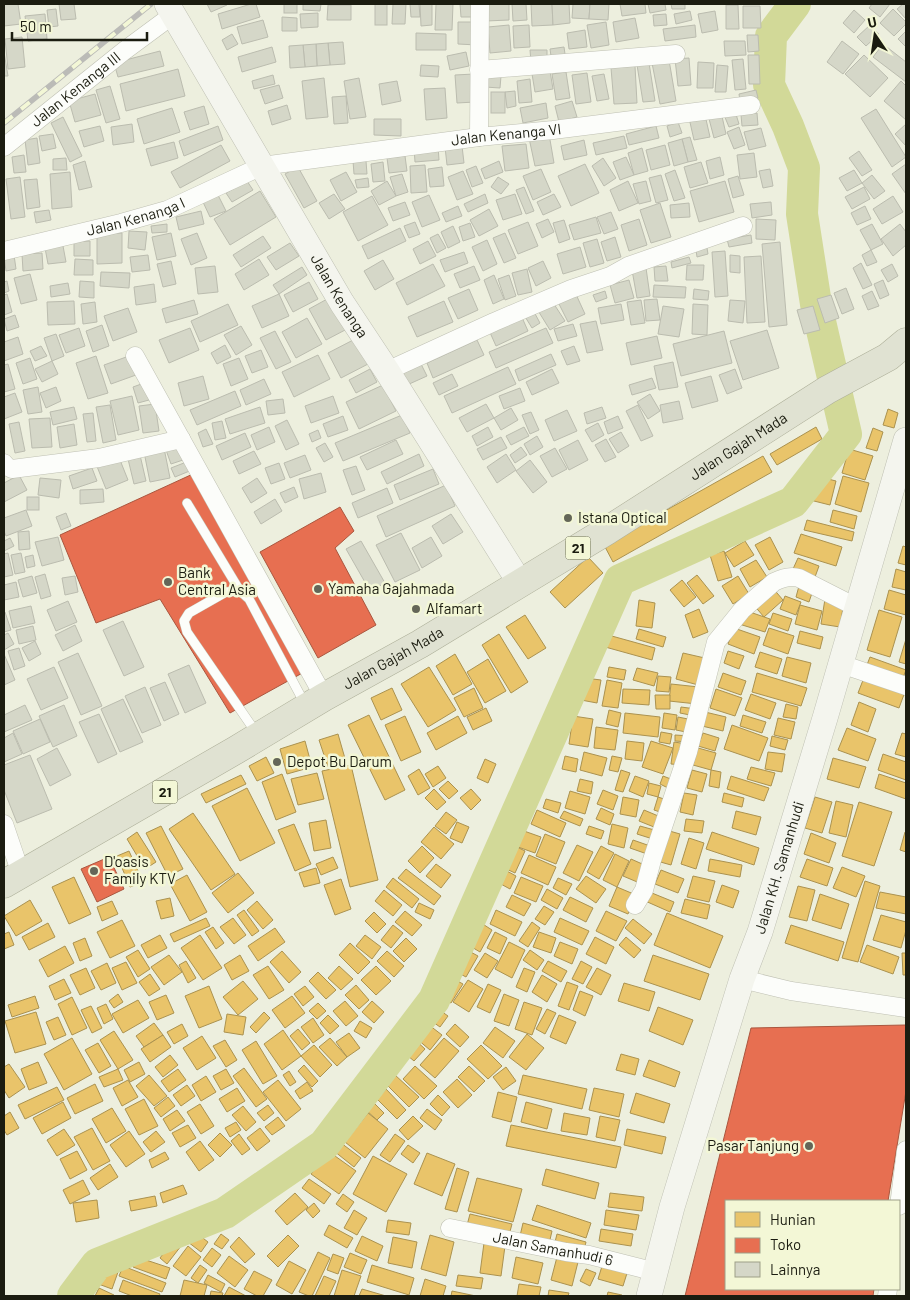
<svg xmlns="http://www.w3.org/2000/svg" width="910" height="1300" font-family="Barlow,sans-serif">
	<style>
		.homes { fill: #e9c46a; stroke: #ab924f }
		.shops { fill: #e76f51; stroke: #aa563e }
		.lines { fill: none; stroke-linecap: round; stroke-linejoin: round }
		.river { stroke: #d2d998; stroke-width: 32 }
		.building { fill: #d5d7c8; stroke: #bbbcaf }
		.lane-casing { stroke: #bfc0b3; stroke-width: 10 }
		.street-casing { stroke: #bfc0b3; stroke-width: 19 }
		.secondary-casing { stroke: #bfc0b3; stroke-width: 26 }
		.highway-casing { stroke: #adaf99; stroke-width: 29 }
		.lane { stroke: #fcfdfa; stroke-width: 9 }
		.street { stroke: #fcfdfa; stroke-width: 18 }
		.secondary { stroke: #f4f5ee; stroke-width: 25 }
		.highway { stroke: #e0e2d2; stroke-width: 28 }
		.rail-casing { stroke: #bbbbb7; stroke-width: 5.5 }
		.rail { stroke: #f3f7d6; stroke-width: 4; stroke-dasharray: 11; stroke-linecap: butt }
		.poi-dot { fill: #646658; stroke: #f3f7d6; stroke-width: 2 }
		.labels { text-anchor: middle; stroke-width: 5; stroke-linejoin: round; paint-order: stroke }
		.shield { fill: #f3f7d6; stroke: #5c5e4b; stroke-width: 1 }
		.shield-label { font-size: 14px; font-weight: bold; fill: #1b1c10 }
		.street-label { font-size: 15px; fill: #1b1c10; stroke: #f3f7d6 }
		.poi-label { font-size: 15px; fill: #1b1c10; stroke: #f3f7d6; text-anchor: start }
	</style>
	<rect width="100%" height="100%" fill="#edefde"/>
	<g class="homes">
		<path d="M888 409 898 413 894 428 883 425Z"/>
		<path d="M816 427 822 439 777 465 770 454Z"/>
		<path d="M873 428 883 432 877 451 866 448Z"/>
		<path d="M849 449 873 456 865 480 842 473Z"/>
		<path d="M763 456 772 472 613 562 604 545Z"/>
		<path d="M816 476 836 481 830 505 810 500Z"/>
		<path d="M843 476 869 483 861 512 835 504Z"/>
		<path d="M833 510 857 516 854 529 830 522Z"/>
		<path d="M807 520 854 532 852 541 804 530Z"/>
		<path d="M801 534 842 547 836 566 794 553Z"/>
		<path d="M770 537 783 562 769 570 755 545Z"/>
		<path d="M745 541 754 555 734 567 725 553Z"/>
		<path d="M903 546 906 547V565L898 563Z"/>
		<path d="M724 551 732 577 718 581 710 555Z"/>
		<path d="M588 557 603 573 565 608 550 592Z"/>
		<path d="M798 558 819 566 815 577 793 569Z"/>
		<path d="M756 560 767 577 750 587 740 569Z"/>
		<path d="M896 569 906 572V590L892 587Z"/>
		<path d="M697 575 714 596 703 604 687 583Z"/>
		<path d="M738 576 749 594 733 604 722 586Z"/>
		<path d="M682 580 696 597 684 607 670 590Z"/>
		<path d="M771 586 783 600 764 617 752 603Z"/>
		<path d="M799 586 813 590 809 602 796 597Z"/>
		<path d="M889 590 906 595V615L884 609Z"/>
		<path d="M785 596 801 602 796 615 780 609Z"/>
		<path d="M825 599 844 601 840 627 821 624Z"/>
		<path d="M639 600 655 603 652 628 636 626Z"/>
		<path d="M800 605 822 611 817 630 795 624Z"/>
		<path d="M699 609 708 632 693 638 685 615Z"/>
		<path d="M744 610 770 619 765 632 739 624Z"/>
		<path d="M879 610 902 617 890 657 867 650Z"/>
		<path d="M773 613 792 619 788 631 769 624Z"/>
		<path d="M525 615 546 648 528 659 506 627Z"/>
		<path d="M734 628 760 637 754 654 728 644Z"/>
		<path d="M769 628 794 636 788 654 763 645Z"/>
		<path d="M639 629 666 637 663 647 636 639Z"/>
		<path d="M800 631 823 637 820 649 797 643Z"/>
		<path d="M601 633 655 648 652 660 598 645Z"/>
		<path d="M499 634 528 682 511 693 482 645Z"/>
		<path d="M906 639V664L899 662Z"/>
		<path d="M728 651 744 656 739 669 724 663Z"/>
		<path d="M760 652 782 659 777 674 755 667Z"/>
		<path d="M683 653 709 659 702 686 676 679Z"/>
		<path d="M455 654 472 684 453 695 436 666Z"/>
		<path d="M787 657 811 663 806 683 782 676Z"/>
		<path d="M870 657 906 670 901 683 865 670Z"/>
		<path d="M488 659 506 691 485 703 467 672Z"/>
		<path d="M429 667 456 710 428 727 401 684Z"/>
		<path d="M609 667 626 670 624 680 607 677Z"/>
		<path d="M637 668 658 673 654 686 633 680Z"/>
		<path d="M723 673 746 681 741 695 718 687Z"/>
		<path d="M757 673 807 688 801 706 752 692Z"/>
		<path d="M865 675 906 689 899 708 858 693Z"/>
		<path d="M658 676 671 677 669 692 656 691Z"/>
		<path d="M585 678 601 680 597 703 581 700Z"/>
		<path d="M607 680 622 683 618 708 602 706Z"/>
		<path d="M671 684 699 687 697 704 669 701Z"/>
		<path d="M392 688 402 710 381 720 371 698Z"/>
		<path d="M474 688 483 708 464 717 454 698Z"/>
		<path d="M623 689 650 690 649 705 622 703Z"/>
		<path d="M716 689 742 698 735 716 710 708Z"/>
		<path d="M751 694 776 703 770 719 745 710Z"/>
		<path d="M655 695H670V709H656Z"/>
		<path d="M859 702 876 709 868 732 851 725Z"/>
		<path d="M786 704 798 707 796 719 783 717Z"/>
		<path d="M681 707 696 709 695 716 680 713Z"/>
		<path d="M486 708 492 721 473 730 467 717Z"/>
		<path d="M609 710 621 713 618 727 606 724Z"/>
		<path d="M705 712 726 717 723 731 702 726Z"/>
		<path d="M625 713 660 717 658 737 623 733Z"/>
		<path d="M664 713 677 715 675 730 662 728Z"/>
		<path d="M369 715 405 790 385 800 348 725Z"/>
		<path d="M743 715 766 722 762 733 740 726Z"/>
		<path d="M405 716 421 752 401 761 385 725Z"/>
		<path d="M458 716 467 733 436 750 427 733Z"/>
		<path d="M573 716 593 719 588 747 569 744Z"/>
		<path d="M678 717 693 720 691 733 676 730Z"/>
		<path d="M778 718 795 722 791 739 774 735Z"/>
		<path d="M732 725 768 738 759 761 724 749Z"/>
		<path d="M596 727 618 730 615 750 594 748Z"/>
		<path d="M847 728 876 739 868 761 838 750Z"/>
		<path d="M661 732 672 734 670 744 659 742Z"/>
		<path d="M703 733 719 738 715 751 698 746Z"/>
		<path d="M902 733 906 734V757L895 754Z"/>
		<path d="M338 734 346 762 328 767 319 740Z"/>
		<path d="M675 735 691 736 690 742 675 741Z"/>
		<path d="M772 736 788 740 785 750 770 746Z"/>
		<path d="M305 741 312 767 287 774 280 749Z"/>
		<path d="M627 741 644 743 642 761 625 759Z"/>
		<path d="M651 741 673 748 663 774 642 767Z"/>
		<path d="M674 742 687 744 683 765 671 764Z"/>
		<path d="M698 748 716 753 711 770 693 765Z"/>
		<path d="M584 752 607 758 602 776 580 770Z"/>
		<path d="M768 752 785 754 782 772 765 769Z"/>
		<path d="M883 754 906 762V780L878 770Z"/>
		<path d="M565 756 578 759 576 772 562 769Z"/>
		<path d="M612 756 622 758 618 772 609 770Z"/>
		<path d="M266 757 274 773 257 781 249 766Z"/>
		<path d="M833 758 866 767 859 788 827 779Z"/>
		<path d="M485 759 496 764 488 783 477 778Z"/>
		<path d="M351 765 378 880 350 887 322 771Z"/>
		<path d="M438 766 446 778 433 787 425 774Z"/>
		<path d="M751 767 775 773 771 786 747 779Z"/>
		<path d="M419 769 430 788 418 795 408 776Z"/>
		<path d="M621 770 630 773 623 792 615 790Z"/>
		<path d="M692 770 707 774 702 792 687 788Z"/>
		<path d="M711 770 721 772 719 788 709 786Z"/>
		<path d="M317 773 324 799 298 805 291 779Z"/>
		<path d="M282 774 296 812 276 820 262 782Z"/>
		<path d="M879 774 906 783V799L875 788Z"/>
		<path d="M241 775 246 784 206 803 201 794Z"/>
		<path d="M635 776 649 781 643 797 629 791Z"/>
		<path d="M663 776 676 781 672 790 660 784Z"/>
		<path d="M731 776 769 788 764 801 727 789Z"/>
		<path d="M580 779 593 782 591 794 577 791Z"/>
		<path d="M448 781 458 791 449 799 439 789Z"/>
		<path d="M649 783 661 786 658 797 647 794Z"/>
		<path d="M247 788 275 843 240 861 212 806Z"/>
		<path d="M434 789 446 802 437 810 425 798Z"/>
		<path d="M471 789 481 800 471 810 460 798Z"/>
		<path d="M603 790 618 796 613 810 597 804Z"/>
		<path d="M570 791 590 797 585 814 565 808Z"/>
		<path d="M684 793 697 795 693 815 680 812Z"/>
		<path d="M724 793 744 798 742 807 722 802Z"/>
		<path d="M623 797 639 800 636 817 620 814Z"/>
		<path d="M658 797 670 801 666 814 654 810Z"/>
		<path d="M815 797 832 802 822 833 805 828Z"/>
		<path d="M546 799 561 803 558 813 543 808Z"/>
		<path d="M836 801 853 805 846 837 829 833Z"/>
		<path d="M859 802 892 812 874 866 842 856Z"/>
		<path d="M601 808 614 814 610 825 596 819Z"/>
		<path d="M537 810 566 823 560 837 531 824Z"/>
		<path d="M644 810 663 818 659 829 639 821Z"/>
		<path d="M564 811 583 819 580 826 560 818Z"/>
		<path d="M736 811 761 817 756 835 732 828Z"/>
		<path d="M446 812 457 820 446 834 435 826Z"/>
		<path d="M193 813 235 874 211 890 169 829Z"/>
		<path d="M686 819 704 821 702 833 684 831Z"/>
		<path d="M326 820 331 848 314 851 309 823Z"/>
		<path d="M457 822 469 827 462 843 450 838Z"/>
		<path d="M294 824 311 864 295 871 278 830Z"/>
		<path d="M612 824 628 828 624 848 608 844Z"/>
		<path d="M161 826 183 869 168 876 146 833Z"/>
		<path d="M589 826 604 831 601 839 586 834Z"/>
		<path d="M640 826 658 831 656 840 637 834Z"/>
		<path d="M434 827 454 844 441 859 421 842Z"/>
		<path d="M666 830 680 834 671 865 657 861Z"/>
		<path d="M524 831 541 837 535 853 518 847Z"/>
		<path d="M137 832 156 862 145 869 127 839Z"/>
		<path d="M712 832 759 848 754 865 706 849Z"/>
		<path d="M905 832H906V852L900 850Z"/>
		<path d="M811 833 836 843 829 863 804 854Z"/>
		<path d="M545 834 565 842 556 864 536 856Z"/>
		<path d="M689 838 704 843 696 869 681 864Z"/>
		<path d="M633 840 653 847 650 855 630 848Z"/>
		<path d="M511 844 525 851 515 873 500 866Z"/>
		<path d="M577 845 593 852 579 881 563 873Z"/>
		<path d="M422 846 434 858 420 873 408 861Z"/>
		<path d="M601 846 614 853 599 879 587 872Z"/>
		<path d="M129 851 143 882 130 887 117 856Z"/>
		<path d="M615 854 629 861 617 887 603 880Z"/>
		<path d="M529 855 556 867 548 885 521 873Z"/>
		<path d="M333 857 338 868 321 875 316 864Z"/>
		<path d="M631 859 649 867 642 884 623 876Z"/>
		<path d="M710 859 742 865 740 877 708 871Z"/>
		<path d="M807 859 833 868 827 886 800 877Z"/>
		<path d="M436 864 451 875 441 888 426 876Z"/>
		<path d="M842 867 865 876 856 897 833 888Z"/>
		<path d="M316 868 320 883 304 887 299 873Z"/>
		<path d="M406 869 441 896 434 905 398 878Z"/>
		<path d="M505 870 516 876 510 889 499 883Z"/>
		<path d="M661 870 684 879 678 893 655 884Z"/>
		<path d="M238 873 254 893 228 913 212 893Z"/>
		<path d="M187 875 207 912 190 921 170 884Z"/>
		<path d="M586 876 606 889 596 903 576 889Z"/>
		<path d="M693 876 715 881 709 902 687 897Z"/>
		<path d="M74 877 91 914 69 924 52 887Z"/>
		<path d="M521 877 543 886 536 902 514 893Z"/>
		<path d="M393 878 419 899 412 908 386 887Z"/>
		<path d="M558 878 572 884 566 895 553 888Z"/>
		<path d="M341 879 351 909 335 915 324 885Z"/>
		<path d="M865 881 880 886 858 962 842 958Z"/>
		<path d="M722 885 739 891 733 908 716 902Z"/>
		<path d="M798 886 815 890 807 921 789 917Z"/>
		<path d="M617 887 636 895 628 914 609 906Z"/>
		<path d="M547 889 563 898 557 909 541 900Z"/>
		<path d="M384 890 402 905 393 916 375 901Z"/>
		<path d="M647 891 674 902 670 912 643 900Z"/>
		<path d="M880 892 906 897V914L876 908Z"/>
		<path d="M820 894 849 904 841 929 812 920Z"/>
		<path d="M512 895 531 904 524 916 506 907Z"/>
		<path d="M570 897 593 908 586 922 563 910Z"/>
		<path d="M170 898 174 916 161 919 156 901Z"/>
		<path d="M685 899 710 905 707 919 681 913Z"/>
		<path d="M30 900 42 921 16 936 4 916Z"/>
		<path d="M112 901 118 914 102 921 97 907Z"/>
		<path d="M257 901 273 920 263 929 247 910Z"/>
		<path d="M419 903 434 910 430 919 415 912Z"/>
		<path d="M544 906 554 912 545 925 535 919Z"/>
		<path d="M244 910 259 931 252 936 237 915Z"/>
		<path d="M496 910 522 922 515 936 490 924Z"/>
		<path d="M405 911 422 925 412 936 395 922Z"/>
		<path d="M606 911 627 921 616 941 596 931Z"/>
		<path d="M374 912 386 924 377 933 365 921Z"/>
		<path d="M667 913 723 936 710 968 654 945Z"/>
		<path d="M881 915 906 922V930L901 948 873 940Z"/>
		<path d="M206 918 210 926 174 942 170 934Z"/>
		<path d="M233 918 246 935 234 944 220 927Z"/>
		<path d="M560 918 589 931 582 945 554 932Z"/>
		<path d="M633 919 652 934 644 944 625 928Z"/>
		<path d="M122 920 135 946 110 958 97 932Z"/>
		<path d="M478 921 492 930 480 952 465 943Z"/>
		<path d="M532 922 540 928 528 947 519 941Z"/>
		<path d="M48 923 55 937 29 950 22 937Z"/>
		<path d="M393 925 403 933 391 948 381 940Z"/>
		<path d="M791 925 844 942 838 961 785 943Z"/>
		<path d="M213 927 224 943 216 949 205 932Z"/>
		<path d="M275 928 285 942 258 961 248 946Z"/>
		<path d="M9 932 14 945 4 949V934Z"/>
		<path d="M495 932 507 938 500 954 487 948Z"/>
		<path d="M539 932 556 938 551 953 533 947Z"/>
		<path d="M160 935 167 948 148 958 141 945Z"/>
		<path d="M200 935 222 968 203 980 181 948Z"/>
		<path d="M365 935 381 947 372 959 356 946Z"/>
		<path d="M595 937 614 947 606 964 586 954Z"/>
		<path d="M626 937 641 950 634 958 619 945Z"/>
		<path d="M85 938 92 956 80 961 73 943Z"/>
		<path d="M406 938 417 949 404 962 393 951Z"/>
		<path d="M509 942 525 950 512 978 495 969Z"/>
		<path d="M560 942 578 949 572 964 554 956Z"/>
		<path d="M350 943 370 962 358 974 339 955Z"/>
		<path d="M867 945 899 957 893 974 860 962Z"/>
		<path d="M65 946 74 963 48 977 39 960Z"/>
		<path d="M138 950 150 969 138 977 126 957Z"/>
		<path d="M467 950 478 956 466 977 455 971Z"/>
		<path d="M530 950 544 960 537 970 523 960Z"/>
		<path d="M282 951 301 972 289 983 270 962Z"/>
		<path d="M387 951 404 966 394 977 377 961Z"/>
		<path d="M485 953 498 961 487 978 474 970Z"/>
		<path d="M902 953H906V975H903Z"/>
		<path d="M169 955 182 972 164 985 151 967Z"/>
		<path d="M240 955 249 971 232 980 224 965Z"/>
		<path d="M653 955 709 974 700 1000 644 981Z"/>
		<path d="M186 961 196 978 188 983 179 965Z"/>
		<path d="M548 961 567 971 561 982 542 971Z"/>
		<path d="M581 961 592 967 583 984 572 979Z"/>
		<path d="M126 962 137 983 122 990 112 968Z"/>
		<path d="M107 963 116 983 101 990 91 971Z"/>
		<path d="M268 966 284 990 269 999 253 975Z"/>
		<path d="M339 966 353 979 341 990 328 978Z"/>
		<path d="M376 966 391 981 376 995 361 980Z"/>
		<path d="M86 968 95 988 80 995 70 975Z"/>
		<path d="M524 968 535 972 527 992 516 987Z"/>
		<path d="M597 968 611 975 601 995 586 987Z"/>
		<path d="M318 972 336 990 326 999 309 981Z"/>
		<path d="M150 974 160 989 149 996 139 982Z"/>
		<path d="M542 975 557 984 547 1002 532 992Z"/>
		<path d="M450 977 463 984 451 1003 438 996Z"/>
		<path d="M64 979 71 993 55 1000 49 986Z"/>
		<path d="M468 980 483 989 469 1012 453 1002Z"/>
		<path d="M243 981 258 999 238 1015 223 997Z"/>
		<path d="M567 982 578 986 569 1010 558 1006Z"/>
		<path d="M624 983 655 992 649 1011 618 1001Z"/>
		<path d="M488 984 501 990 490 1013 477 1007Z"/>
		<path d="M356 985 369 1000 359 1009 345 995Z"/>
		<path d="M209 986 222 1019 199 1028 185 996Z"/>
		<path d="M305 986 314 997 303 1006 294 994Z"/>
		<path d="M580 991 593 996 585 1016 573 1010Z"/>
		<path d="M118 994 123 1002 114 1008 109 1001Z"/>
		<path d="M504 994 519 1000 509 1026 494 1021Z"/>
		<path d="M166 995 174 1013 157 1020 149 1002Z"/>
		<path d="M35 996 39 1008 12 1017 8 1005Z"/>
		<path d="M292 996 305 1013 285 1028 272 1010Z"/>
		<path d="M72 997 87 1028 72 1035 58 1004Z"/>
		<path d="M138 1000 149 1018 123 1033 112 1014Z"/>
		<path d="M345 1001 358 1016 346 1026 333 1011Z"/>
		<path d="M372 1001 384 1012 374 1023 362 1012Z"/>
		<path d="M524 1002 542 1008 532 1035 515 1029Z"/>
		<path d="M318 1003 326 1011 317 1019 309 1011Z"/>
		<path d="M106 1004 113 1019 104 1024 97 1008Z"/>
		<path d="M91 1006 102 1028 92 1033 81 1010Z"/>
		<path d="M658 1007 693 1020 683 1045 649 1031Z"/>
		<path d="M438 1009 448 1016 440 1027 430 1020Z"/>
		<path d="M547 1009 556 1013 545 1034 536 1029Z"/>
		<path d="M36 1012 46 1044 15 1053 5 1021Z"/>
		<path d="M264 1012 270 1018 256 1033 250 1027Z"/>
		<path d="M227 1014 246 1017 243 1035 224 1032Z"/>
		<path d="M328 1015 339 1026 330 1034 320 1023Z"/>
		<path d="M559 1015 576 1022 566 1044 550 1037Z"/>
		<path d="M58 1017 66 1035 54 1040 46 1022Z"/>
		<path d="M313 1018 324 1035 313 1043 301 1027Z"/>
		<path d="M360 1021 372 1028 366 1038 354 1031Z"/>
		<path d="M154 1023 163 1035 144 1047 136 1036Z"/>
		<path d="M182 1024 188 1036 174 1044 167 1032Z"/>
		<path d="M455 1024 469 1037 460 1047 446 1034Z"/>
		<path d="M429 1025 442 1035 430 1050 417 1039Z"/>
		<path d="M495 1027 515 1041 503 1058 483 1043Z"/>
		<path d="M298 1029 310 1043 302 1050 290 1036Z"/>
		<path d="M283 1030 301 1056 282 1070 264 1044Z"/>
		<path d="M114 1031 133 1060 118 1069 100 1040Z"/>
		<path d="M349 1033 360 1048 347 1057 336 1042Z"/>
		<path d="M527 1034 544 1048 526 1070 509 1057Z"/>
		<path d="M163 1035 171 1047 150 1062 141 1049Z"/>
		<path d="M202 1036 216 1058 197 1070 183 1048Z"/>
		<path d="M72 1038 92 1074 64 1090 44 1054Z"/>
		<path d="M330 1038 347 1057 337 1066 319 1047Z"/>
		<path d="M413 1038 425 1049 414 1061 401 1050Z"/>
		<path d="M444 1038 459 1051 435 1078 420 1065Z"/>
		<path d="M225 1040 237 1060 226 1067 213 1046Z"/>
		<path d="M256 1041 277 1076 263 1084 242 1050Z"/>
		<path d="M98 1043 111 1066 99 1073 85 1050Z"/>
		<path d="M314 1045 332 1065 320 1077 301 1056Z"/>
		<path d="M481 1045 502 1066 488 1079 467 1059Z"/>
		<path d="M621 1054 639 1059 635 1075 616 1070Z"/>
		<path d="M170 1055 178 1065 163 1077 155 1067Z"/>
		<path d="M649 1060 680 1072 675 1087 643 1076Z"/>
		<path d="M38 1062 47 1083 29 1090 21 1069Z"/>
		<path d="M139 1062 145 1074 130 1082 124 1070Z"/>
		<path d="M9 1064 25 1087 9 1098 4 1090V1067Z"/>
		<path d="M304 1065 318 1081 312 1087 298 1071Z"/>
		<path d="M415 1066 437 1086 424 1099 403 1079Z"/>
		<path d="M469 1066 485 1081 474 1092 458 1077Z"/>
		<path d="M506 1067 516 1081 503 1090 493 1077Z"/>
		<path d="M244 1068 267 1099 256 1107 233 1076Z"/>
		<path d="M118 1069 123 1080 104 1087 99 1077Z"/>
		<path d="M178 1069 186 1080 169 1092 161 1081Z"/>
		<path d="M226 1069 234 1083 221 1090 213 1076Z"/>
		<path d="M289 1071 296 1082 290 1086 283 1075Z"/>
		<path d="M149 1075 167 1096 154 1106 136 1086Z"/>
		<path d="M395 1075 419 1097 409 1107 386 1084Z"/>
		<path d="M523 1075 587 1089 582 1109 518 1094Z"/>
		<path d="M206 1076 216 1092 201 1101 192 1085Z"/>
		<path d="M457 1079 472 1095 458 1108 443 1092Z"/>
		<path d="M128 1080 138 1097 122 1106 113 1088Z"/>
		<path d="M278 1080 301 1109 286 1121 263 1092Z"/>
		<path d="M307 1082 313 1091 300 1099 295 1091Z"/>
		<path d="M95 1084 103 1101 75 1114 67 1098Z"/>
		<path d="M187 1085 195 1096 181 1106 173 1095Z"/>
		<path d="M57 1087 64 1100 25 1119 18 1105Z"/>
		<path d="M237 1088 245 1101 227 1112 219 1099Z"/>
		<path d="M594 1088 624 1094 619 1117 589 1110Z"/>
		<path d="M386 1089 406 1110 397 1119 377 1099Z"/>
		<path d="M498 1092 517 1097 511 1122 492 1117Z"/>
		<path d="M636 1093 670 1104 664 1123 630 1113Z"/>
		<path d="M438 1095 450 1107 442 1116 430 1104Z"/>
		<path d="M168 1097 175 1106 161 1117 154 1108Z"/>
		<path d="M144 1099 158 1126 139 1135 125 1109Z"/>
		<path d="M63 1102 71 1118 42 1134 33 1118Z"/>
		<path d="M526 1102 552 1109 547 1129 521 1122Z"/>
		<path d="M374 1103 384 1113 377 1120 367 1111Z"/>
		<path d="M200 1104 214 1126 201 1134 187 1112Z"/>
		<path d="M268 1105 274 1113 264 1121 257 1113Z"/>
		<path d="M243 1106 256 1122 246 1131 232 1115Z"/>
		<path d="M112 1108 126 1131 106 1143 92 1119Z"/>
		<path d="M427 1109 442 1120 435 1130 420 1118Z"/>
		<path d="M177 1110 185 1121 170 1131 163 1119Z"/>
		<path d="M10 1112 19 1128 7 1135 4 1130V1116Z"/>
		<path d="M368 1113 388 1129 365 1158 345 1142Z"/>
		<path d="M564 1113 590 1118 587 1135 561 1131Z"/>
		<path d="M413 1116 423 1126 408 1140 399 1130Z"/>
		<path d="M600 1116 620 1120 615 1141 596 1137Z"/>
		<path d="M278 1117 285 1126 272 1135 265 1127Z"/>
		<path d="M236 1122 241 1130 230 1137 225 1128Z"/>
		<path d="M188 1125 196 1138 180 1147 172 1133Z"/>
		<path d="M511 1125 621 1147 616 1168 506 1146Z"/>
		<path d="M92 1128 110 1161 93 1170 74 1137Z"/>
		<path d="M260 1128 270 1141 257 1151 247 1138Z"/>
		<path d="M64 1129 75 1145 57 1156 47 1140Z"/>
		<path d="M627 1129 666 1137 662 1154 624 1145Z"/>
		<path d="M129 1131 145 1154 126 1167 110 1145Z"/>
		<path d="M156 1131 165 1142 151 1152 143 1142Z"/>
		<path d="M220 1133 232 1145 220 1157 208 1145Z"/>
		<path d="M239 1134 250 1149 242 1155 231 1141Z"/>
		<path d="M395 1134 405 1141 390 1162 380 1155Z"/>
		<path d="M200 1141 214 1160 199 1171 186 1152Z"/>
		<path d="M341 1143 361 1158 354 1167 334 1151Z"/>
		<path d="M408 1145 420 1153 413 1163 401 1154Z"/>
		<path d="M77 1151 87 1170 70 1179 60 1159Z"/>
		<path d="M328 1151 356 1171 339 1194 311 1174Z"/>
		<path d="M165 1152 169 1159 152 1168 149 1160Z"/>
		<path d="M427 1153 455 1164 442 1196 414 1184Z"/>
		<path d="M373 1156 407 1174 386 1212 353 1194Z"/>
		<path d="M110 1164 118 1177 98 1190 90 1178Z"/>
		<path d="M457 1168 469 1172 457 1212 445 1209Z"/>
		<path d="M546 1169 599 1183 595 1199 542 1185Z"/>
		<path d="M477 1178 522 1189 513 1222 468 1211Z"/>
		<path d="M309 1179 331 1194 324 1204 302 1188Z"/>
		<path d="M83 1180 90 1194 70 1204 63 1190Z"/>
		<path d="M183 1185 187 1194 163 1203 160 1193Z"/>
		<path d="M295 1193 308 1207 287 1225 275 1211Z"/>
		<path d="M610 1193 644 1197 642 1211 608 1207Z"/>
		<path d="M343 1194 354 1202 347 1212 336 1204Z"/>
		<path d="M155 1196 157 1206 131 1211 129 1201Z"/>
		<path d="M97 1200 99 1218 76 1222 73 1203Z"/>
		<path d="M314 1203 320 1211 313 1218 306 1210Z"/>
		<path d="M537 1205 591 1223 586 1238 532 1220Z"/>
		<path d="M354 1210 367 1218 357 1235 344 1228Z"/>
		<path d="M606 1210 639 1215 636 1230 604 1225Z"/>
		<path d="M470 1214 512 1224 508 1239 466 1229Z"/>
		<path d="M388 1220 411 1223 409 1235 386 1232Z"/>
		<path d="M523 1223 552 1231 549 1244 520 1236Z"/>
		<path d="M329 1225 353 1238 347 1248 324 1235Z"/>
		<path d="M601 1229 633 1234 631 1246 599 1241Z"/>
		<path d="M195 1232 208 1242 201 1252 188 1242Z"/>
		<path d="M221 1234 229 1240 222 1249 214 1244Z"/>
		<path d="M557 1234 586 1242 583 1254 554 1246Z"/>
		<path d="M288 1235 299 1246 278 1267 267 1256Z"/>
		<path d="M430 1235 454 1242 446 1276 421 1269Z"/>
		<path d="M362 1236 383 1246 377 1261 355 1251Z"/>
		<path d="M239 1237 255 1254 245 1263 230 1247Z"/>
		<path d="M393 1237 417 1242 412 1268 388 1263Z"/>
		<path d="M173 1240 181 1246 167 1264 160 1258Z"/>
		<path d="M484 1243 505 1246 501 1276 480 1273Z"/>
		<path d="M188 1246 201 1257 186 1276 173 1266Z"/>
		<path d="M212 1248 221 1255 212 1267 203 1260Z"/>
		<path d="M318 1252 330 1258 312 1296H309L299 1292Z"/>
		<path d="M350 1253 367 1260 361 1274 344 1267Z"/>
		<path d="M333 1254 344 1258 338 1274 327 1270Z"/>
		<path d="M229 1256 248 1270 235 1287 217 1273Z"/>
		<path d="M137 1257 170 1268 166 1279 133 1267Z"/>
		<path d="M516 1257 543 1263 538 1284 512 1278Z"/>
		<path d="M557 1257 578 1262 572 1286 551 1280Z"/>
		<path d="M289 1261 306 1270 292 1294 276 1285Z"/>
		<path d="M603 1263 628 1270 623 1286 598 1279Z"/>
		<path d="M200 1265 207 1270 198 1283 191 1278Z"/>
		<path d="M372 1265 414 1278 409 1295 367 1282Z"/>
		<path d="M99 1266 118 1272 112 1289 93 1282Z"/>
		<path d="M123 1266 166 1283 162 1292 119 1276Z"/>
		<path d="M586 1269 596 1273 590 1286 580 1281Z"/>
		<path d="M342 1270 361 1276 354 1296H334Z"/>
		<path d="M254 1271 272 1280 263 1296H257L244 1289Z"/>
		<path d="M208 1275 225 1284 221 1292 204 1283Z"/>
		<path d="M458 1275 483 1278 481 1289 456 1286Z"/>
		<path d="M324 1276 336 1281 329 1296H315Z"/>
		<path d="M425 1279 446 1286 443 1296H420Z"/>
		<path d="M123 1280 160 1294 159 1296H132L119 1291Z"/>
		<path d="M184 1280 207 1285 204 1296H180Z"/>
		<path d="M86 1284 96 1289 92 1296H79Z"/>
		<path d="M519 1284 541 1287 539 1296H517Z"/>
		<path d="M229 1287 246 1296H224Z"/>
		<path d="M99 1288 114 1295V1296H95Z"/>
		<path d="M362 1289 386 1296H359Z"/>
		<path d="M549 1290 569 1293 568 1296H548Z"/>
		<path d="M211 1291 223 1293 222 1296H210Z"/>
		<path d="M452 1291 476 1296H451Z"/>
		<path d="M608 1292 622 1295V1296H607Z"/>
	</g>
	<g class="shops">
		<path d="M195 473 306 671 230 713 160 599 96 623 60 535Z"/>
		<path d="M340 507 354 531 335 548 376 625 318 658 260 552Z"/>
		<path d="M109 857 124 889 97 902 81 869Z"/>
		<path d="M906 1025V1091L888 1201H726V1289H874L873 1296H685L751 1028Z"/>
	</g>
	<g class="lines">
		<path class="river" d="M73 1296 97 1264 225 1213 324 1145 434 1000 620 580 793 502 846 434 816 304 802 214 804 168 788 126 769 85 771 36 795 4"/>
	</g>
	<g class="building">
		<path d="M4 4H18L21 24 4 26Z"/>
		<path d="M59 4H74L76 19 61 20Z"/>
		<path d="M207 4H227V5L211 12Z"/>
		<path d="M251 4H256L260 17 222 29 218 14Z"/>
		<rect x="284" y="4" width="13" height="9"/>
		<path d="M303 4H321L320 11 303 10Z"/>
		<rect x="375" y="4" width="12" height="21"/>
		<path d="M393 4H406L405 24H392Z"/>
		<path d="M410 4H419L420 17H411Z"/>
		<path d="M420 4H432V25L421 26Z"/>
		<path d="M436 4H453L452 30H435Z"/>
		<path d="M460 4H475L476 17H461Z"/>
		<path d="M486 4H509V20L486 21Z"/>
		<path d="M512 4H526L527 20 513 21Z"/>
		<path d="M531 4H552L553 25 532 26Z"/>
		<path d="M552 4H569L570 23 553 25Z"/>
		<path d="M573 4H590L589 19 572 18Z"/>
		<path d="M590 4H609L608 20 589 19Z"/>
		<path d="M620 4H645L646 13 622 16Z"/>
		<path d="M648 4H665L666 10 650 13Z"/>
		<path d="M671 4H685V9H672Z"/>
		<path d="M872 4H890L880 17 869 8Z"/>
		<path d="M903 4H906V19L897 9Z"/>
		<path d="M328 5H351V20H327Z"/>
		<path d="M726 5H738L739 29H726Z"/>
		<path d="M743 6H760L761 28H743Z"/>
		<path d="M56 9 58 26 49 27 47 10Z"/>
		<path d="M893 9 906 22V24L894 36 880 23Z"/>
		<path d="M854 10 865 20 854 33 843 23Z"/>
		<path d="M690 11 692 20 676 24 674 14Z"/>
		<path d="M715 11 718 30 702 33 698 14Z"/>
		<path d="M318 13V27L301 28 300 14Z"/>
		<path d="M45 14 47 39 28 41 25 16Z"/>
		<path d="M666 14 667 25 654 26 653 15Z"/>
		<path d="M282 17 297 18V31H282Z"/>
		<path d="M635 18 639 38 616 42 613 22Z"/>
		<path d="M263 20 268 37 242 44 237 27Z"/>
		<path d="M458 22H477V45L458 44Z"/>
		<path d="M606 22 609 45 591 48 587 25Z"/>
		<path d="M509 25 511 51 490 53 488 27Z"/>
		<path d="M529 25 530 47 514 48 513 26Z"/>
		<path d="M695 25 696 37 665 41 663 29Z"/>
		<path d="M870 25 879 34 866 46 857 37Z"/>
		<path d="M585 30 587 47 569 49 567 33Z"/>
		<path d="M906 31V47L898 39Z"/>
		<path d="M416 33 446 34V50H416Z"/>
		<path d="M232 34 238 44 227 50 222 40Z"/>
		<path d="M747 35H758L759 51 748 52Z"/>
		<path d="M22 37 25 67 8 69 5 39Z"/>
		<path d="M724 41H745L746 55 725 56Z"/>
		<path d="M842 41 859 54 843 74 827 62Z"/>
		<path d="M343 42 345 64 330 65 328 43Z"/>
		<path d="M328 43 330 65 317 66 316 44Z"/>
		<path d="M316 44 317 66 305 67 303 45Z"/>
		<path d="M883 44 906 62V82L873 57Z"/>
		<path d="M303 45 305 67 290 68 289 46Z"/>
		<path d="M272 47 276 62 242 72 238 57Z"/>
		<path d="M564 47 566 61 552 63 550 49Z"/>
		<path d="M530 50H547V61L531 62Z"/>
		<path d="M160 51 164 66 118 77 114 63Z"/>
		<path d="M4 52 8 76H4Z"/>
		<path d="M466 52 469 66 450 70 447 56Z"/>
		<path d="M748 55H759L760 84H749Z"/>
		<path d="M864 55 888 78 870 97 845 74Z"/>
		<path d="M689 58 691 85 678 86 675 59Z"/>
		<path d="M743 59 746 89 735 90 732 60Z"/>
		<path d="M669 60 676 101 660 104 652 63Z"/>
		<path d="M698 62 714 63 713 88H697Z"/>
		<path d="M649 63 655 101 643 102 637 65Z"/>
		<path d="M421 65 439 66 438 77 420 76Z"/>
		<path d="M717 65 728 66 726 92H715Z"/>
		<path d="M635 66 637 103 614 104 611 68Z"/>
		<path d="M178 69 185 96 126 111 120 84Z"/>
		<path d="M550 71 553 89 535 92 532 74Z"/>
		<path d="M566 72 570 98 556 100 552 74Z"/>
		<path d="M587 73 591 102 576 104 572 75Z"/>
		<path d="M474 74 475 102 457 103 455 75Z"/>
		<path d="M604 74 609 99 597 101 592 76Z"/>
		<path d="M273 75 275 84 254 89 252 81Z"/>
		<path d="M486 75 501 76 500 88 485 87Z"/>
		<path d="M324 78 328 117 306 119 302 81Z"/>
		<path d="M359 78 366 117 350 119 344 81Z"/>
		<path d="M530 79 532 102 519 103 517 81Z"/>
		<path d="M397 81 401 101 382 105 379 84Z"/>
		<path d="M901 81 906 86V120L884 101Z"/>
		<path d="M279 85 283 98 265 104 260 90Z"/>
		<path d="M110 86 120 119 106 123 96 90Z"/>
		<path d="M445 88 447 118 426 120 424 89Z"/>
		<path d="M756 90 758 98 740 101 739 94Z"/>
		<path d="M515 91 516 106 507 108 505 92Z"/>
		<rect x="491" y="92" width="14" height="21"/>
		<path d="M95 94 101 115 75 122 69 101Z"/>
		<path d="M346 96 348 123 334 124 332 97Z"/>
		<path d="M572 101 577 117 559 122 555 106Z"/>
		<path d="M546 103 548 118 523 123 520 108Z"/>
		<path d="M287 105 291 119 272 125 268 111Z"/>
		<path d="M204 106 209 124 190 130 184 112Z"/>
		<path d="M172 108 180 132 144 144 137 119Z"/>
		<path d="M876 109 906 157 892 167 861 118Z"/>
		<path d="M735 111 739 124 729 127 724 115Z"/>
		<path d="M721 112 726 134 714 138 708 115Z"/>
		<path d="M757 113 758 125 742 126 741 115Z"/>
		<path d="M705 115 710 137 694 140 689 118Z"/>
		<path d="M63 117 82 156 70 162 51 123Z"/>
		<path d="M374 119H401V136L374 135Z"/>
		<path d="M678 122 682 133 670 137 667 126Z"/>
		<path d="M132 124 134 142 113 145 111 127Z"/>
		<path d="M906 124V146L895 134Z"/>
		<path d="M100 126 104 141 84 147 79 131Z"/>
		<path d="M218 126 223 140 184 156 179 141Z"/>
		<path d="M656 126 659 138 629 145 626 134Z"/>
		<path d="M739 127 745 145 734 149 727 132Z"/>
		<path d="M761 128 766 146 749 150 744 132Z"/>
		<path d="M53 134 56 148 42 151 39 136Z"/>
		<path d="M549 134 554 163 535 166 529 138Z"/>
		<path d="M624 136 627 148 596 155 593 143Z"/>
		<path d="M690 137 697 160 688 162 682 139Z"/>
		<path d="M37 138 40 163 28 165 25 140Z"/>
		<path d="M682 139 688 162 674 166 668 143Z"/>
		<path d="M584 140 587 155 564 160 561 146Z"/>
		<path d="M174 142 178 158 151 166 146 149Z"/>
		<path d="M526 144 529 168 505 171 502 146Z"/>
		<path d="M221 145 230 161 180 188 171 172Z"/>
		<path d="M665 145 670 165 651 170 646 150Z"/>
		<path d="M438 146 439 160 415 162 414 148Z"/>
		<path d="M462 146 464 163 447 165 445 147Z"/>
		<path d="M642 148 648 171 634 175 628 153Z"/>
		<path d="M859 151 872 170 862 176 849 158Z"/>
		<path d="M754 153 757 177 740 179 737 155Z"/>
		<path d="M24 155 26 172 14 173 12 157Z"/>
		<path d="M405 156 407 171 389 173 387 158Z"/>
		<path d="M626 157 634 175 620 180 613 162Z"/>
		<path d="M720 157 724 175 710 179 706 161Z"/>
		<path d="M66 158 67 170H53V159Z"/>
		<path d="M603 158 616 178 604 186 592 166Z"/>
		<path d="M85 161 92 187 79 190 73 165Z"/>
		<path d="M353 161H366L367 174H354Z"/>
		<path d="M499 161 503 172 485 179 481 169Z"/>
		<path d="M383 162 385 181 373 182 371 164Z"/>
		<path d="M701 162 708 183 690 188 684 167Z"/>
		<path d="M585 164 599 193 571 206 558 176Z"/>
		<path d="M906 164V194L892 174Z"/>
		<path d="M425 165 427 192 411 193 410 166Z"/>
		<path d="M476 166 483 183 472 187 466 170Z"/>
		<path d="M298 167 317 201 304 208 285 174Z"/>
		<path d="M442 167 444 186 430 187 428 169Z"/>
		<path d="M541 169 551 192 533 200 523 176Z"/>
		<path d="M770 169 773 186 763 188 759 171Z"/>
		<path d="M675 170 685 198 674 201 665 174Z"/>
		<path d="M854 170 862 183 847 191 839 178Z"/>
		<path d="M463 171 473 194 457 200 448 177Z"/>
		<path d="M70 172 72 207 52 209 50 174Z"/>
		<path d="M346 172 357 192 341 201 330 180Z"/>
		<path d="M402 174 408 192 396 196 390 177Z"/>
		<path d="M661 175 668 200 656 203 649 178Z"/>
		<path d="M872 175 885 191 874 199 862 183Z"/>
		<path d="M738 176 744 195 733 198 728 179Z"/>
		<path d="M20 177 25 217 11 219 6 179Z"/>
		<path d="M498 177 509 184 501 194 491 187Z"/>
		<path d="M368 178 369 187 357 188 355 180Z"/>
		<path d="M37 179 40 207 27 209 24 180Z"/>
		<path d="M247 181 253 190 232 202 226 193Z"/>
		<path d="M387 181 396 196 379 205 371 191Z"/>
		<path d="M628 181 638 203 619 211 610 190Z"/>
		<path d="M646 181 651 201 639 204 633 184Z"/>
		<path d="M725 181 734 212 699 222 690 191Z"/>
		<path d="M524 187 534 211 526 214 516 190Z"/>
		<path d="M864 187 870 199 852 209 845 197Z"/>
		<path d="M260 191 276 217 230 245 214 219Z"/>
		<path d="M334 194 345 209 329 219 319 203Z"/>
		<path d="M485 194 488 203 468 212 464 204Z"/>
		<path d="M515 194 522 214 503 220 496 200Z"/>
		<path d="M554 194 561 207 543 215 537 202Z"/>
		<path d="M218 195 226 211 210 217 203 202Z"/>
		<path d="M429 195 440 220 422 227 412 202Z"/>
		<path d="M372 196 388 225 358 241 343 212Z"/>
		<path d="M893 196 903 212 882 224 873 209Z"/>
		<path d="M405 202 410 215 393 221 388 208Z"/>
		<path d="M771 202 772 215 752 218 750 204Z"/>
		<path d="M660 203 671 237 651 243 640 210Z"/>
		<path d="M689 203 690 217 671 218 670 205Z"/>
		<path d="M458 206 462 216 446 222 442 213Z"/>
		<path d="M865 206 871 219 857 225 851 213Z"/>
		<path d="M489 209 498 226 479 236 470 220Z"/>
		<path d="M49 210 51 220 36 223 34 212Z"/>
		<path d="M201 211 204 224 179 230 176 217Z"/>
		<path d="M611 212 618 229 604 234 597 217Z"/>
		<path d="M596 217 601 233 574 240 569 225Z"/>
		<path d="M548 219 554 232 542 238 536 224Z"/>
		<path d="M639 219 647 245 629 251 621 225Z"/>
		<path d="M756 219 776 220 775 240 756 239Z"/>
		<path d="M564 220 570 239 559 243 553 223Z"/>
		<path d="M415 222 420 234 409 238 404 226Z"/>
		<path d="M528 222 538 246 518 254 508 230Z"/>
		<path d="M470 223 475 237 463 241 459 227Z"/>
		<path d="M167 224V232L152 233 151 226Z"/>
		<path d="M872 224 883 244 871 250 860 230Z"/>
		<path d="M900 224 906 232V245L893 256 881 239Z"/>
		<path d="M453 226 460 242 448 248 441 232Z"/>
		<path d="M400 228 406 241 368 259 362 246Z"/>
		<path d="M129 231 147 232 145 250 128 248Z"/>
		<path d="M122 233V263L97 264V234Z"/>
		<path d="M171 233 176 256 157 260 152 237Z"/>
		<path d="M197 233 207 258 191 265 181 239Z"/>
		<path d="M505 233 516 258 504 263 493 238Z"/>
		<path d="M438 234 446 248 437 253 430 238Z"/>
		<path d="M751 235 752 243 729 247 727 239Z"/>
		<path d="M263 236 271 248 241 267 233 255Z"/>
		<path d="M615 237 621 257 607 261 601 242Z"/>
		<path d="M597 239 604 263 590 267 583 243Z"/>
		<path d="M487 240 497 264 483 271 472 247Z"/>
		<path d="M90 241V256H74V242Z"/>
		<path d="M428 241 436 256 420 264 413 249Z"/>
		<path d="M780 242 787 325 769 327 762 244Z"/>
		<path d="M290 243 299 256 276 270 267 257Z"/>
		<path d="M63 246 66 262 48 264 45 248Z"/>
		<path d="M580 247 586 267 563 274 557 254Z"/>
		<path d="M707 248 708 254 697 257 696 250Z"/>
		<path d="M871 250 877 262 867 266 862 255Z"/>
		<path d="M725 251 728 296 715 297 712 252Z"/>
		<path d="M464 252 468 263 445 272 440 260Z"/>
		<path d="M42 253 43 269 23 271 22 254Z"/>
		<path d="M14 255 16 269 6 271 4 256Z"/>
		<path d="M148 255 150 270 132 272 130 257Z"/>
		<path d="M730 255 740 256V273L730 272Z"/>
		<path d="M761 256 765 322 747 323 744 257Z"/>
		<path d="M689 257 691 263 672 268 671 262Z"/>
		<path d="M75 259 93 260V275H74Z"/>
		<path d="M259 259 269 275 244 290 235 274Z"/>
		<path d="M383 260 394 279 375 290 364 271Z"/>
		<path d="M171 261 176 284 163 287 157 264Z"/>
		<path d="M543 261 551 278 536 286 528 268Z"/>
		<path d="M861 263 872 285 863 289 853 268Z"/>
		<path d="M433 264 445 286 407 305 396 283Z"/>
		<path d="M892 264 898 276 888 282 881 270Z"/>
		<path d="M687 265H704L703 280H686Z"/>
		<path d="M215 266 218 292 198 294 195 268Z"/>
		<path d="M474 266 480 280 460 288 454 274Z"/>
		<path d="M666 266 668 281H655L654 267Z"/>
		<path d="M302 267 307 275 279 294 273 285Z"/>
		<path d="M646 268 650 296 637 298 632 270Z"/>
		<path d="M527 269 532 292 518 295 512 273Z"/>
		<path d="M101 272 130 273 129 288 100 286Z"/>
		<path d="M30 274 37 300 21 304 14 278Z"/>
		<path d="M494 275 504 299 493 304 484 280Z"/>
		<path d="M509 275 516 296 505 300 498 279Z"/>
		<path d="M629 280 634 298 615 303 610 285Z"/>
		<path d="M883 280 889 295 880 299 874 284Z"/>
		<path d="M7 281 9 291 4 293V282Z"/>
		<path d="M80 281 94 282V298L79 297Z"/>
		<path d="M309 282 318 299 293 312 284 295Z"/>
		<path d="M68 283 70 294 51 297 50 286Z"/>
		<path d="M154 284 156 302 136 305 134 287Z"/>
		<path d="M654 285 686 287 685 298 653 297Z"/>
		<path d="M846 288 854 309 842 314 834 293Z"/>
		<path d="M469 289 478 310 458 319 448 298Z"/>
		<path d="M694 289 709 291 708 300 693 299Z"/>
		<path d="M574 290 585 314 568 322 556 298Z"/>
		<path d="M605 291 607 298 596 302 593 295Z"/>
		<path d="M872 291 879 306 868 310 862 296Z"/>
		<path d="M7 294 12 312 4 315V295Z"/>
		<path d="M279 294 289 316 262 328 252 306Z"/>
		<path d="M831 295 839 318 825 323 817 299Z"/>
		<path d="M329 298 347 329 326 340 309 309Z"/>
		<path d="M657 299 660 320 646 321 644 300Z"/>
		<path d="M194 300 198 314 166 323 162 309Z"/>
		<path d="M641 300 645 323 631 325 627 302Z"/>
		<path d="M730 300 745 301 743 323 728 321Z"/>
		<path d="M74 301 75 324 48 325 47 302Z"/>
		<path d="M444 301 453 322 417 337 408 317Z"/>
		<path d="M552 301 565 321 550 330 537 309Z"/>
		<path d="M95 302 97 322 83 324 81 304Z"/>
		<path d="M228 304 238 325 200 342 191 321Z"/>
		<path d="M621 304 624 320 601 324 598 308Z"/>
		<path d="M693 304 708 305 707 335 692 334Z"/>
		<path d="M663 306 684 309 679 337 658 334Z"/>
		<path d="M813 306 820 330 804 334 797 310Z"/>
		<path d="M128 308 137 332 113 341 104 316Z"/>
		<path d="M533 310 540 323 532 328 524 315Z"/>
		<path d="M520 313 528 331 496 346 488 328Z"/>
		<path d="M15 315 19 327 7 331 4 319Z"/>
		<path d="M307 318 322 344 296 358 282 332Z"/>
		<path d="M596 321 603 350 587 353 580 324Z"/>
		<path d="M573 324 577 336 558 341 554 329Z"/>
		<path d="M102 325 109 346 93 352 86 331Z"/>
		<path d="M241 326 252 345 236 355 224 335Z"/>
		<path d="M79 328 85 346 66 353 59 335Z"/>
		<path d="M190 328 199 350 169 363 159 340Z"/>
		<path d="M546 328 553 343 496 368 489 352Z"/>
		<path d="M767 330 779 368 743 380 730 341Z"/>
		<path d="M275 331 291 362 276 369 260 338Z"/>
		<path d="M724 331 732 363 681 376 673 344Z"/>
		<path d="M56 334 64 356 52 361 44 338Z"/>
		<path d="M657 336 662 358 631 365 626 343Z"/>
		<path d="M18 337 23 354 4 361V342Z"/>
		<path d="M357 338 370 363 341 378 328 353Z"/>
		<path d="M477 340 484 355 433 378 427 363Z"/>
		<path d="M225 345 231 357 217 364 211 353Z"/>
		<path d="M41 346 47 356 35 361 30 351Z"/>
		<path d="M574 346 580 361 567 365 561 351Z"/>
		<path d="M261 350 268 367 252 373 245 356Z"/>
		<path d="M551 354 556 365 519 381 515 370Z"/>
		<path d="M318 355 330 379 294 397 282 372Z"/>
		<path d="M96 356 108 393 88 399 76 363Z"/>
		<path d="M129 356 136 375 111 384 104 365Z"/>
		<path d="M30 358 37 379 23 384 16 363Z"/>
		<path d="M239 358 248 379 231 386 223 364Z"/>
		<path d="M52 361 58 374 42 382 35 369Z"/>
		<path d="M673 362 678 387 659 390 654 366Z"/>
		<path d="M8 364 15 389 4 392V365Z"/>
		<path d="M421 364 427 376 407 385 402 372Z"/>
		<path d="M508 367 516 384 452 413 444 396Z"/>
		<path d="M370 369 377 382 356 393 349 380Z"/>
		<path d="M552 369 559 383 532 395 526 382Z"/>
		<path d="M735 369 742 388 727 394 719 375Z"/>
		<path d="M452 374 458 386 439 395 433 383Z"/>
		<path d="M203 376 209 399 184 406 178 383Z"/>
		<path d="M711 376 718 401 692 408 685 383Z"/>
		<path d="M652 378 656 388 632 395 629 385Z"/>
		<path d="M264 379 271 394 246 405 240 390Z"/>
		<path d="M144 383 149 400 138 403 133 387Z"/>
		<path d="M383 385 396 411 359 429 346 402Z"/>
		<path d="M38 387 42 412 28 414 23 390Z"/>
		<path d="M56 387 61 401 46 408 40 393Z"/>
		<path d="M520 388 525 401 504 409 499 396Z"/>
		<path d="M235 391 241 406 197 425 190 410Z"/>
		<path d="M15 393 22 412 4 419V397Z"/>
		<path d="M650 394 660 411 648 419 637 402Z"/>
		<path d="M132 396 139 430 118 435 110 401Z"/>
		<path d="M333 396 339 413 311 423 305 406Z"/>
		<path d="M283 399 285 413 268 415 266 401Z"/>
		<path d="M679 401 683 419 663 423 660 405Z"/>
		<path d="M155 404 159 431 143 433 139 406Z"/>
		<path d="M486 404 494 418 467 432 459 418Z"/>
		<path d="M110 405 116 440 103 443 96 407Z"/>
		<path d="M638 405 653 436 641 441 626 411Z"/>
		<path d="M74 407 77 419 53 425 50 412Z"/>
		<path d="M260 407 265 423 230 434 225 419Z"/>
		<path d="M602 407 606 418 587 424 584 413Z"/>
		<path d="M511 408 518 420 501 430 494 418Z"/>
		<path d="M567 410 577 431 554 441 545 420Z"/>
		<path d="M531 412 539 430 530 434 522 415Z"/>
		<path d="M93 413 96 441 87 442 83 414Z"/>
		<path d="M402 415 410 433 343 461 335 443Z"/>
		<path d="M343 416 348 430 328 437 323 424Z"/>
		<path d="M618 416 623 428 608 434 604 422Z"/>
		<path d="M50 418 52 447 32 448 29 419Z"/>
		<path d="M287 420 299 444 286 450 275 426Z"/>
		<path d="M222 421 226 438 215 440 212 423Z"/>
		<path d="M19 422 25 451 15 453 9 424Z"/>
		<path d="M598 423 604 435 592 442 585 430Z"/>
		<path d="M74 424 77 445 60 448 57 427Z"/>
		<path d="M269 427 275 442 257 450 251 435Z"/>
		<path d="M488 427 493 437 477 446 472 436Z"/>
		<path d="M524 427 529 436 511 445 506 436Z"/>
		<path d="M206 429 213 444 203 447 198 433Z"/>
		<path d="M318 430 321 438 312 442 309 434Z"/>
		<path d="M621 432 629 446 618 453 609 439Z"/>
		<path d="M245 433 251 447 222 460 216 446Z"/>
		<path d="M537 436 543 447 530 455 524 444Z"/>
		<path d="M501 437 507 448 483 460 477 449Z"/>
		<path d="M606 439 616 457 605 462 595 445Z"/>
		<path d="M396 440 403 454 367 470 360 457Z"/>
		<path d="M578 440 588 460 569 470 559 450Z"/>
		<path d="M325 443 333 457 324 462 316 448Z"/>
		<path d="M178 447 183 460 171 464 166 450Z"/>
		<path d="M521 447 527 455 515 463 510 455Z"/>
		<path d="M164 448 170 478 150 482 144 452Z"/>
		<path d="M555 448 567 469 552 477 540 456Z"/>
		<path d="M254 451 261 464 239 474 233 461Z"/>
		<path d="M419 454 424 466 387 484 381 472Z"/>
		<path d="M506 454 516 470 497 483 487 467Z"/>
		<path d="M118 455 128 480 106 489 96 464Z"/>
		<path d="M140 455 146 481 134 484 128 459Z"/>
		<path d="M305 455 311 470 290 478 284 463Z"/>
		<path d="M530 460 547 482 533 493 516 471Z"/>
		<path d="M189 461 192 470 175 477 171 468Z"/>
		<path d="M279 463 285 479 271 484 265 468Z"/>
		<path d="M356 466 365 490 352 495 343 470Z"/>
		<path d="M92 468 97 481 73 489 69 476Z"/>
		<path d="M433 469 439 484 400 500 394 485Z"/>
		<path d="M321 473 326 492 304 499 299 479Z"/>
		<path d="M19 475 27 490 4 502V483Z"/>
		<path d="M40 478 61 480 59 498 38 495Z"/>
		<path d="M257 478 267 493 251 503 242 488Z"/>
		<path d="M446 485 455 506 386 537 377 516Z"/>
		<path d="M294 487 298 497 285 503 280 493Z"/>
		<path d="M387 488 393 503 358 518 352 503Z"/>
		<path d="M103 489 104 502 80 504V490Z"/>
		<rect x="27" y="497" width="12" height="13"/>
		<path d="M275 499 282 511 261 524 254 512Z"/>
		<path d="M26 510 32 526 6 536 4 531V518Z"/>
		<path d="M66 513 71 526 61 530 56 517Z"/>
		<path d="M451 514 463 532 443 544 432 526Z"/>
		<path d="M29 531 30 549 19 550 18 532Z"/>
		<path d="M401 533 420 570 395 582 376 545Z"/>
		<path d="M58 537 64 560 42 566 35 542Z"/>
		<path d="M431 537 442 556 422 568 412 548Z"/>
		<path d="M10 538 14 546 4 551V541Z"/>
		<path d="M361 541 385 583 370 591 346 549Z"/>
		<path d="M8 553 13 575 4 577V554Z"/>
		<path d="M21 553 25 572 15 574 11 555Z"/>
		<path d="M33 555 35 566 27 568 25 557Z"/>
		<path d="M45 574 51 596 41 599 35 577Z"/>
		<path d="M32 576 37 593 23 597 18 580Z"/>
		<path d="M75 576 78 592 65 595 62 578Z"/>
		<path d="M16 582 19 597 4 600V585Z"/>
		<path d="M68 601 77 622 56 631 47 610Z"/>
		<path d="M31 606 35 623 13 628 9 611Z"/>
		<path d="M4 612H5L11 630 4 632Z"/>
		<path d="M123 621 144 667 124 676 103 630Z"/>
		<path d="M75 625 82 641 63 651 55 635Z"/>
		<path d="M33 626 36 640 19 644 16 630Z"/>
		<path d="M8 633 14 644 4 650V635Z"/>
		<path d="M35 641 41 654 29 661 22 648Z"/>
		<path d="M19 648 25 666 14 670 8 651Z"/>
		<path d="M78 653 102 706 81 715 58 662Z"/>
		<path d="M4 654 15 680 4 685Z"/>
		<path d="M189 665 206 703 185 713 168 674Z"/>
		<path d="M54 667 68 698 41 710 27 679Z"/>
		<path d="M165 682 179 714 164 721 150 688Z"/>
		<path d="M145 687 161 725 142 733 125 696Z"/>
		<path d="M123 699 143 742 120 752 101 709Z"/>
		<path d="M25 705 32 720 4 732V715Z"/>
		<path d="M64 705 77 736 53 747 39 716Z"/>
		<path d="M99 714 117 754 98 763 79 722Z"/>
		<path d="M40 719 50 742 23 754 13 731Z"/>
		<path d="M13 733 22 754 4 762V738Z"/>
		<path d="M57 748 71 775 50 786 37 759Z"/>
		<path d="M30 755 52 809 17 823 4 790V765Z"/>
	</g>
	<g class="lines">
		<defs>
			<g id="lane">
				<path d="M187 503 240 591"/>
				<path d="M257 734 187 632 184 621 189 613 226 592 240 591 249 599 306 706"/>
			</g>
			<g id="street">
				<path d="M479 70 676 54"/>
				<path d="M479 137 480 4"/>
				<path id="s1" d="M4 147 124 51 174 14"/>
				<path id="s2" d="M4 251 121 223 167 210 262 166 479 137 553 130 751 105"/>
				<path d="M135 356 324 697"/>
				<path d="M387 371 494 322 571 289 610 276 628 266 743 226"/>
				<path d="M4 463 6 466 12 469 99 458 181 439"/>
				<path d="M841 664 906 686"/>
				<path d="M4 824 21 874"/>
				<path d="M635 905 644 890 652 860 688 752 716 642 742 610 774 582C782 578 790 575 799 578L858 608"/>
				<path d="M742 979 791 991 906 1008"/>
				<path d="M899 1206 906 1150"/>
				<path id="s3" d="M450 1228 566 1252 589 1255 656 1272"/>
				<path d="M887 1296 888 1289"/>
			</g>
			<g id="secondary">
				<path id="s4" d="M167 4 342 303 387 371 520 583"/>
				<path id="s5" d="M649 1296 672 1207 742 979 760 932 825 718 906 440"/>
			</g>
			<g id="highway">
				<path id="s6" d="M4 884 236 750 324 697 420 644 608 530 827 390 888 357 906 342"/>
			</g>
		</defs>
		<use href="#lane" class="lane-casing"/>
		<use href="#street" class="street-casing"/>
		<use href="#secondary" class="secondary-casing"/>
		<use href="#highway" class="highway-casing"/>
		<use href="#lane" class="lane"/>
		<use href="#street" class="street"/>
		<use href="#secondary" class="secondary"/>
		<use href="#highway" class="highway"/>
		<defs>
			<path id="rail" d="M4 123 151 4"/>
		</defs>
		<use href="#rail" class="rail-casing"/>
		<use href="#rail" class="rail"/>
	</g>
	<g class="poi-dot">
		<circle cx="568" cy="518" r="5"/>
		<circle cx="168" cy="582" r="5"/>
		<circle cx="318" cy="589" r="5"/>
		<circle cx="416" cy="609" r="5"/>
		<circle cx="277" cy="762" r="5"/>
		<circle cx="94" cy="871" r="5"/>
		<circle cx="809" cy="1146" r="5"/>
	</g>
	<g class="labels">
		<g class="shield">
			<rect x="565.5" y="536.5" width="25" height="23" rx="4"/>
			<rect x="152.5" y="780.5" width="25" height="23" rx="4"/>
		</g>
		<g class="shield-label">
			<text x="578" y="553">21</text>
			<text x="165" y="797">21</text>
		</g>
		<g class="street-label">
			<text dy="5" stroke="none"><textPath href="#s1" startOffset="92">Jalan Kenanga III</textPath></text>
			<text dy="5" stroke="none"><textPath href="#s2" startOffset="519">Jalan Kenanga VI</textPath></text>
			<text dy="5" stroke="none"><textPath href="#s2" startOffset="136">Jalan Kenanga I</textPath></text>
			<text dy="5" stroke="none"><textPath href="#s4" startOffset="339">Jalan Kenanga</textPath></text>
			<text dy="5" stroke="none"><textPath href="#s6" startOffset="855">Jalan Gajah Mada</textPath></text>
			<text dy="5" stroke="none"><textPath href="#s6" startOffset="450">Jalan Gajah Mada</textPath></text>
			<text dy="5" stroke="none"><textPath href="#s5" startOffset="448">Jalan KH. Samanhudi</textPath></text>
			<text dy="5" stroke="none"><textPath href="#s3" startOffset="105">Jalan Samanhudi 6</textPath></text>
		</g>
		<g class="poi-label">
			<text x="578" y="523">Istana Optical</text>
			<text x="178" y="578">Bank<tspan x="178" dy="17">Central Asia</tspan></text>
			<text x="328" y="594">Yamaha Gajahmada</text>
			<text x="426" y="614">Alfamart</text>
			<text x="287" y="767">Depot Bu Darum</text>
			<text x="104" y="867">D'oasis<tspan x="104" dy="17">Family KTV</tspan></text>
			<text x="799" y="1151" text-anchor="end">Pasar Tanjung</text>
		</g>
	</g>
	<rect width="910" height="1300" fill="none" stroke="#1b1c10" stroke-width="10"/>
	<rect x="725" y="1200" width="175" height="90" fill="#f3f7d6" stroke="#9d9f87"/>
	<rect x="735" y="1212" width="25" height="15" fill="#e9c46a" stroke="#9d9f87"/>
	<text x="770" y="1225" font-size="15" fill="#1b1c10">Hunian</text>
	<rect x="735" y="1238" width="25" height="15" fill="#e76f51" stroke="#9d9f87"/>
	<text x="770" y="1250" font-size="15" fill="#1b1c10">Toko</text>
	<rect x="735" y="1262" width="25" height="15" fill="#d5d7c8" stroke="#9d9f87"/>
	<text x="770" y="1275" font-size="15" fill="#1b1c10">Lainnya</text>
	<g transform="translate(875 35) rotate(347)" stroke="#f3f7d6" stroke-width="4" paint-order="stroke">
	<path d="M0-4L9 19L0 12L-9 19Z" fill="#1b1c10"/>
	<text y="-8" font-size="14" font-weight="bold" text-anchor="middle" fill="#1b1c10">U</text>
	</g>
	<path d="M12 32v8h135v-8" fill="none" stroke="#1b1c10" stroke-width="2.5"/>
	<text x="20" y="32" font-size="15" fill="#1b1c10" stroke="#f3f7d6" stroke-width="4" paint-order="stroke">50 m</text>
</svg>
